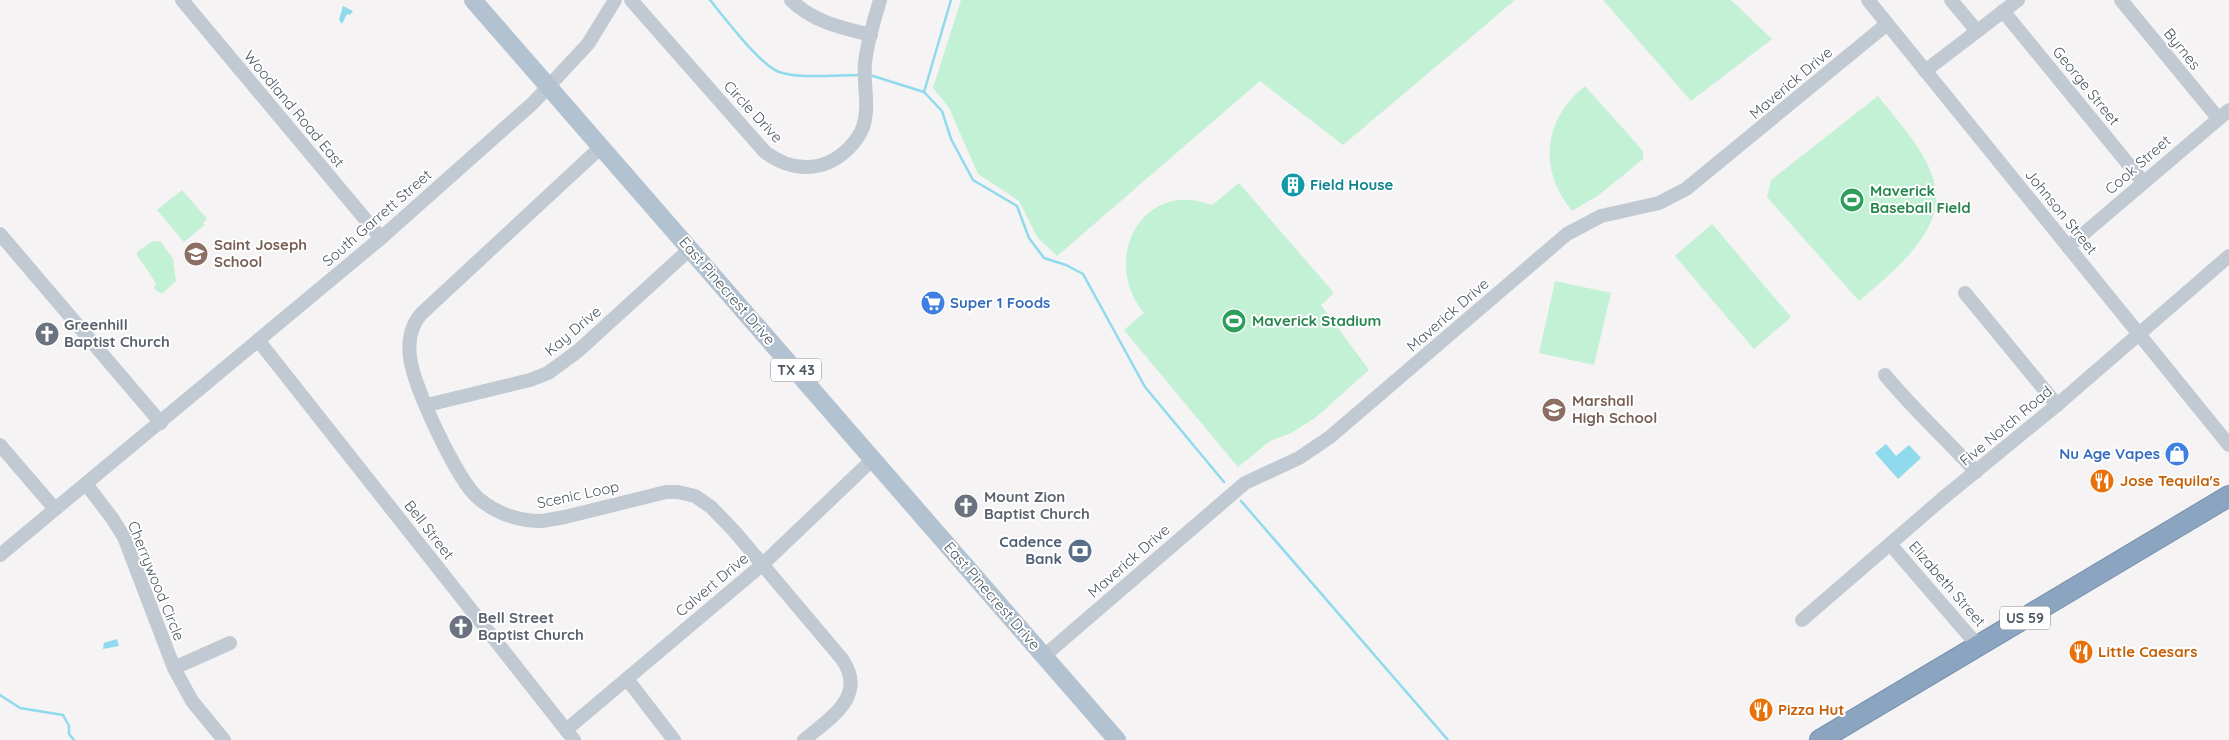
<svg xmlns="http://www.w3.org/2000/svg" width="2229" height="740" font-family="Quicksand,sans-serif">
	<style>
		.green { fill: #c3f1d5 }
		.water { fill: #90daee }
		.lines { fill: none; stroke-linecap: round; stroke-linejoin: round }
		.stream { stroke: #90daee; stroke-width: 2.5 }
		.highway-casing { stroke: #7690ad; stroke-width: 22 }
		.minor { stroke: #c1cad2; stroke-width: 14 }
		.major { stroke: #b3c2d1; stroke-width: 18 }
		.highway { stroke: #8ba5c1; stroke-width: 20 }
		.labels { text-anchor: middle; stroke-width: 4; stroke-linejoin: round; paint-order: stroke }
		.shield { fill: #fff; stroke: #808990; stroke-width: 1 }
		.shield-label { font-size: 14px; font-weight: bold; fill: #4a5661 }
		.street-label { font-size: 15px; fill: #4a5661; stroke: #fff }
		.culture-label { font-size: 15px; font-weight: bold; fill: #0d838f; stroke: #fff; text-anchor: start }
		.leisure-label { font-size: 15px; font-weight: bold; fill: #27864d; stroke: #fff; text-anchor: start }
		.education-label { font-size: 15px; font-weight: bold; fill: #785e54; stroke: #fff; text-anchor: start }
		.shop-label { font-size: 15px; font-weight: bold; fill: #366cbe; stroke: #fff; text-anchor: start }
		.worship-label { font-size: 15px; font-weight: bold; fill: #5b616d; stroke: #fff; text-anchor: start }
		.food-label { font-size: 15px; font-weight: bold; fill: #c56008; stroke: #fff; text-anchor: start }
		.service-label { font-size: 15px; font-weight: bold; fill: #4e5e75; stroke: #fff; text-anchor: end }
	</style>
	<rect width="100%" height="100%" fill="#f5f3f3"/>
	<g class="green">
		<path d="M961 0H1515L1343 145 1260 81 1057 256 1037 237 1019 201 978 174 949 108 933 88Z"/>
		<path d="M1603 0H1731L1772 39 1691 101Z"/>
		<path d="M1585 86 1643 151V159L1599 195 1572 211C1538 170 1543 119 1585 86Z"/>
		<path d="M1878 96C1898 122 1928 152 1935 186 1945 233 1890 274 1859 301L1767 197 1771 180Z"/>
		<path d="M1239 183 1334 293 1321 305 1369 370 1315 418 1291 433 1270 441 1238 467 1124 330 1144 313C1100 260 1142 178 1212 205Z"/>
		<path d="M182 190 207 219 203 223 205 225 184 242 157 210Z"/>
		<path d="M1712 224 1791 317 1754 349 1675 256Z"/>
		<path d="M153 241 161 242 173 259 176 281 163 293 158 292 154 288 156 283 137 255V252Z"/>
		<path d="M1555 281 1611 293 1594 365 1539 353Z"/>
	</g>
	<g class="water">
		<path d="M343 6 353 11 350 15 347 14 342 24 339 20Z"/>
		<path d="M1886 444 1896 456 1909 445 1921 458 1898 479 1875 453Z"/>
		<path d="M117 639 119 646 103 649 104 643Z"/>
	</g>
	<g class="lines">
		<g class="stream">
			<path d="M710 0C724 17 760 65 779 72 799 79 836 75 859 75"/>
			<path d="M951 0 924 92 942 111 951 139 973 180 1017 206 1029 238 1044 258 1066 265 1083 274 1145 387 1224 482"/>
			<path d="M873 76 924 92"/>
			<path d="M1241 501 1448 740"/>
			<path d="M0 695 20 708 63 715 69 726V734L74 740"/>
		</g>
		<defs>
			<path id="highway" d="M1820 740 2229 496"/>
		</defs>
		<use href="#highway" class="highway-casing"/>
		<g class="minor">
			<path d="M182 0 381 238"/>
			<path d="M631 0 765 152C792 172 823 173 848 149 854 143 860 136 863 127 870 107 863 84 865 63 867 42 874 21 880 0"/>
			<path d="M791 0C813 22 842 28 871 35"/>
			<path d="M1868 0 2229 445"/>
			<path d="M1951 0 1977 31"/>
			<path d="M2121 0 2218 118"/>
			<path d="M2003 11 2143 182"/>
			<path d="M1925 71 2018 0"/>
			<path d="M601 147 421 314C410 327 408 341 410 357 413 386 457 480 478 498 497 514 518 521 542 521L565 517 666 492H678L695 496 711 507 735 532 842 659C868 696 830 718 804 740"/>
			<path d="M0 234 161 423"/>
			<path d="M2068 247 2229 110"/>
			<path d="M1965 293 2057 405"/>
			<path d="M258 340 574 740"/>
			<path d="M1885 375C1913 409 1946 439 1976 472"/>
			<path d="M427 405 530 380 548 373 578 351 690 249"/>
			<path d="M0 445 55 509"/>
			<path d="M86 484 112 518 124 537 174 668 192 701 224 740"/>
			<path d="M1890 544 1978 646"/>
			<path d="M0 555 381 238 533 103 588 44 615 0"/>
			<path d="M1802 620 1942 499 2057 405 2229 256"/>
			<path d="M1044 656 1245 483 1299 458 1330 437 1567 234 1601 216 1659 203 1686 189 1887 24"/>
			<path d="M174 668 230 643"/>
			<path d="M627 679 674 740"/>
			<path d="M566 730 763 564 873 459"/>
		</g>
		<path class="major" d="M473 0 1117 740"/>
		<use href="#highway" class="highway"/>
	</g>
	<defs>
		<symbol id="building-disc" viewBox="-11 -11 22 22"><circle r="9.5" fill="#0f9aa8" stroke="#fff"/><path d="M-4-6H4V6H1V3H-1V6H-4ZM-2.5-4.3h1.7v1.8h-1.7ZM.8-4.3h1.7v1.8H.8ZM-2.5-1h1.7V.8h-1.7ZM.8-1h1.7V.8H.8Z" fill="#fff"/></symbol>
		<symbol id="stadium-disc" viewBox="-11 -11 22 22"><circle r="9.5" fill="#2e9e5b" stroke="#fff"/><path d="M0-5a6.5 5 0 1 0 0 10a6.5 5 0 1 0 0-10ZM-3.5-1.8h7v3.6h-7Z" fill="#fff"/></symbol>
		<symbol id="school-disc" viewBox="-11 -11 22 22"><circle r="9.5" fill="#8d6e63" stroke="#fff"/><path d="M0-5L7-2L0 1L-7-2ZM-4 1L0 2.5L4 1V4Q0 6-4 4Z" fill="#fff"/></symbol>
		<symbol id="supermarket-disc" viewBox="-11 -11 22 22"><circle r="9.5" fill="#3f7fe0" stroke="#fff"/><path d="M-6-5.5h2.5l.6 2H6L4.5 2H-2.5L-4.4-4H-6ZM-1.5 3.2a1.3 1.3 0 1 0 .1 0ZM3 3.2a1.3 1.3 0 1 0 .1 0Z" fill="#fff"/></symbol>
		<symbol id="church-disc" viewBox="-11 -11 22 22"><circle r="9.5" fill="#6b7280" stroke="#fff"/><path d="M-1.2-6h2.4v3.5h3.3v2.4h-3.3V6h-2.4V-.1h-3.3v-2.4h3.3Z" fill="#fff"/></symbol>
		<symbol id="shop-disc" viewBox="-11 -11 22 22"><circle r="9.5" fill="#3f7fe0" stroke="#fff"/><path d="M-5-2.5h2.3a2.7 3.5 0 0 1 5.4 0H5L5.5 6h-11ZM-1.5-2.5h3a1.5 2.3 0 0 0-3 0Z" fill="#fff"/></symbol>
		<symbol id="restaurant-disc" viewBox="-11 -11 22 22"><circle r="9.5" fill="#e8710a" stroke="#fff"/><path d="M-5-6h1v4h1v-4h1v4h1v-4h1v5L-1.5 .5V6h-2V.5L-5-1ZM5-6V6H3V1.5H1.5Q1.5-4 5-6Z" fill="#fff"/></symbol>
		<symbol id="bank-disc" viewBox="-11 -11 22 22"><circle r="9.5" fill="#5c6f8a" stroke="#fff"/><path d="M-6-4H6V4H-6ZM0-2.3a2.3 2.3 0 1 0 0 4.6a2.3 2.3 0 1 0 0-4.6Z" fill="#fff"/></symbol>
	</defs>
	<g fill-rule="evenodd">
		<use href="#building-disc" x="1279" y="171" width="28" height="28"/>
		<use href="#stadium-disc" x="1838" y="186" width="28" height="28"/>
		<use href="#school-disc" x="182" y="240" width="28" height="28"/>
		<use href="#supermarket-disc" x="919" y="289" width="28" height="28"/>
		<use href="#stadium-disc" x="1220" y="307" width="28" height="28"/>
		<use href="#church-disc" x="33" y="320" width="28" height="28"/>
		<use href="#school-disc" x="1540" y="396" width="28" height="28"/>
		<use href="#shop-disc" x="2163" y="440" width="28" height="28"/>
		<use href="#restaurant-disc" x="2088" y="467" width="28" height="28"/>
		<use href="#church-disc" x="952" y="492" width="28" height="28"/>
		<use href="#bank-disc" x="1066" y="537" width="28" height="28"/>
		<use href="#church-disc" x="447" y="613" width="28" height="28"/>
		<use href="#restaurant-disc" x="2067" y="638" width="28" height="28"/>
		<use href="#restaurant-disc" x="1747" y="696" width="28" height="28"/>
	</g>
	<g class="labels">
		<g class="shield">
			<rect x="771" y="358.5" width="50" height="23" rx="4"/>
			<rect x="2000" y="606.5" width="50" height="23" rx="4"/>
		</g>
		<g class="shield-label">
			<text x="796" y="375">TX 43</text>
			<text x="2025" y="623">US 59</text>
		</g>
		<g class="street-label">
			<text transform="translate(2182 49) rotate(51)" y="5">Byrnes</text>
			<text transform="translate(1791 83) rotate(-40)" y="5">Maverick Drive</text>
			<text transform="translate(2086 86) rotate(51)" y="5">George Street</text>
			<text transform="translate(294 109) rotate(50)" y="5">Woodland Road East</text>
			<text transform="translate(753 112) rotate(47)" y="5">Circle Drive</text>
			<text transform="translate(2138 165) rotate(-41)" y="5">Cook Street</text>
			<text transform="translate(2061 212) rotate(51)" y="5">Johnson Street</text>
			<text transform="translate(377 218) rotate(-41)" y="5">South Garrett Street</text>
			<text transform="translate(727 291) rotate(49)" y="5">East Pinecrest Drive</text>
			<text transform="translate(1448 315) rotate(-41)" y="5">Maverick Drive</text>
			<text transform="translate(573 331) rotate(-40)" y="5">Kay Drive</text>
			<text transform="translate(2006 426) rotate(-40)" y="5">Five Notch Road</text>
			<text transform="translate(578 495) rotate(-12)" y="5">Scenic Loop</text>
			<text transform="translate(429 530) rotate(52)" y="5">Bell Street</text>
			<text transform="translate(1129 561) rotate(-41)" y="5">Maverick Drive</text>
			<text transform="translate(156 581) rotate(68)" y="5">Cherrywood Circle</text>
			<text transform="translate(1947 584) rotate(49)" y="5">Elizabeth Street</text>
			<text transform="translate(712 585) rotate(-40)" y="5">Calvert Drive</text>
			<text transform="translate(992 596) rotate(49)" y="5">East Pinecrest Drive</text>
		</g>
		<g class="culture-label">
			<text x="1310" y="190">Field House</text>
		</g>
		<g class="leisure-label">
			<text x="1870" y="196">Maverick<tspan x="1870" dy="17">Baseball Field</tspan></text>
			<text x="1252" y="326">Maverick Stadium</text>
		</g>
		<g class="education-label">
			<text x="214" y="250">Saint Joseph<tspan x="214" dy="17">School</tspan></text>
			<text x="1572" y="406">Marshall<tspan x="1572" dy="17">High School</tspan></text>
		</g>
		<g class="shop-label">
			<text x="950" y="308">Super 1 Foods</text>
			<text x="2160" y="459" text-anchor="end">Nu Age Vapes</text>
		</g>
		<g class="worship-label">
			<text x="64" y="330">Greenhill<tspan x="64" dy="17">Baptist Church</tspan></text>
			<text x="984" y="502">Mount Zion<tspan x="984" dy="17">Baptist Church</tspan></text>
			<text x="478" y="623">Bell Street<tspan x="478" dy="17">Baptist Church</tspan></text>
		</g>
		<g class="food-label">
			<text x="2120" y="486">Jose Tequila's</text>
			<text x="2098" y="657">Little Caesars</text>
			<text x="1778" y="715">Pizza Hut</text>
		</g>
		<g class="service-label">
			<text x="1062" y="547">Cadence<tspan x="1062" dy="17">Bank</tspan></text>
		</g>
	</g>
</svg>
